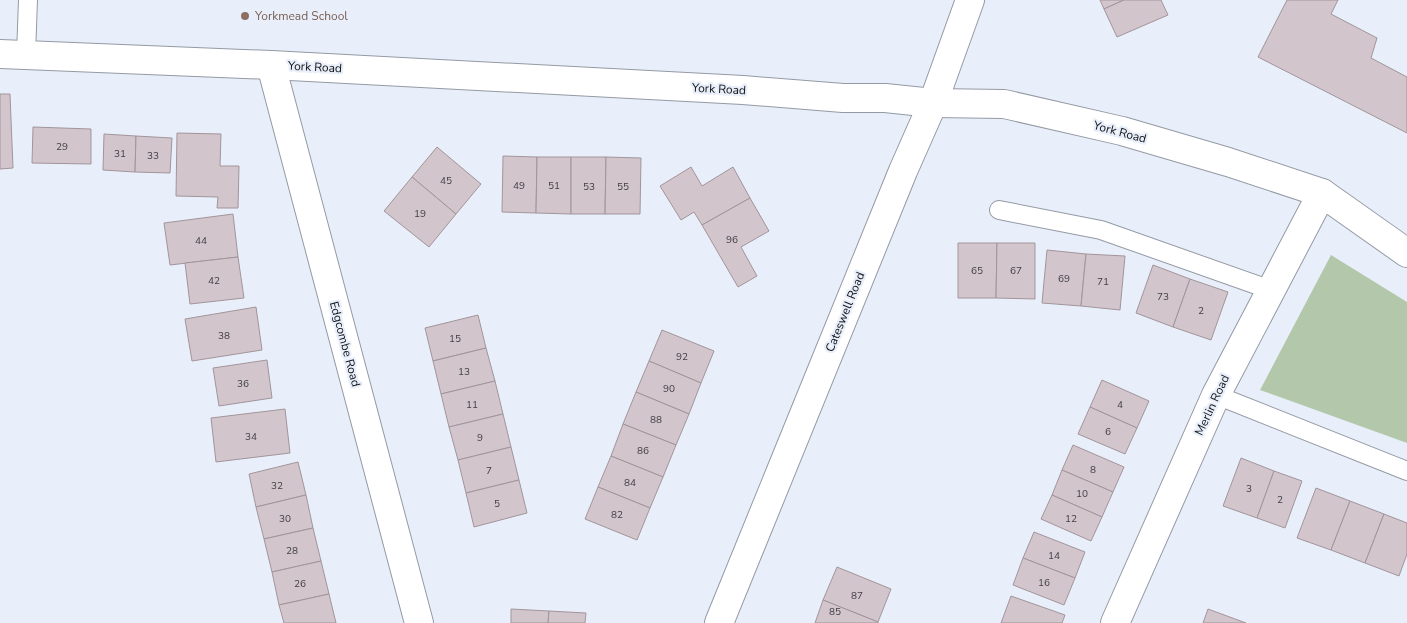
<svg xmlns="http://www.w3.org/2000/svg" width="1407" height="623" font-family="'Nunito Sans',sans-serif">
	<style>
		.green { fill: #b3c8ab }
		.building { fill: #d2c5cc; stroke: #a1959b }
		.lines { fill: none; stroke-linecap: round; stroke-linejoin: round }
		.service-casing { stroke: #949aa4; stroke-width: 20 }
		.minor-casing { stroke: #949aa4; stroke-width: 30 }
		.tertiary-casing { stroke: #949aa4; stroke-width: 30 }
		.service { stroke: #fff; stroke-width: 18 }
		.minor { stroke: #fff; stroke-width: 28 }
		.tertiary { stroke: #fff; stroke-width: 28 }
		.education-dot { fill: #8d6e63; stroke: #e9effa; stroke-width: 2 }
		.labels { text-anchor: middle; stroke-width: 4.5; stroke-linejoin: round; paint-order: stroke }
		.number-label { font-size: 10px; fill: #414044 }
		.education-label { font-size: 12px; fill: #785e54; stroke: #e9effa; text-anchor: start }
		.street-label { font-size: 12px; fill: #111316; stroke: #e9effa }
	</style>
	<rect width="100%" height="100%" fill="#e9effa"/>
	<path class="green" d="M1331 255 1407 302V443L1260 390Z"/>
	<g class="building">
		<path d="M1100 0H1124L1104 9Z"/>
		<path d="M1124 0H1161L1168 15 1117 37 1104 9Z"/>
		<path d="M1287 0H1338L1331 14 1377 38 1371 58 1407 77V133L1258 57Z"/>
		<path d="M0 94H10L13 168 0 169Z"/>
		<path d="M33 127 91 129V164L32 163Z"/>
		<path d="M177 133 221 134 220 166H239L238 208H217L218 197 176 196Z"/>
		<path d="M104 134 136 136 135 172 103 170Z"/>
		<path d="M136 136 172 138 170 173 135 172Z"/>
		<path d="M437 147 481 184 456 214 412 177Z"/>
		<path d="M503 156 537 157 536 213 502 212Z"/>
		<path d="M537 157H571V214L536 213Z"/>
		<path d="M571 157H606L605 214H571Z"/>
		<path d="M606 157 641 158 640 214H605Z"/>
		<path d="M691 167 702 186 733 167 750 198 702 225 694 212 681 220 660 186Z"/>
		<path d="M412 177 456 214 429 247 384 211Z"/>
		<path d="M750 198 769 231 741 247 757 276 738 287 702 225Z"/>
		<path d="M233 214 238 257 170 265 164 223Z"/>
		<path d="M958 243H997L996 298H958Z"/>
		<path d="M997 243H1035V299L996 298Z"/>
		<path d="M1047 250 1086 254 1081 306 1042 303Z"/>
		<path d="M1086 254 1125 256 1120 310 1081 306Z"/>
		<path d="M238 257 244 298 190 304 185 263Z"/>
		<path d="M1153 265 1190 279 1173 327 1136 313Z"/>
		<path d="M1190 279 1228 292 1211 340 1173 327Z"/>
		<path d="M256 307 262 350 192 361 185 319Z"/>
		<path d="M478 315 486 348 433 361 425 328Z"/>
		<path d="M662 330 714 351 701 383 649 361Z"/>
		<path d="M486 348 495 381 441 394 433 361Z"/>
		<path d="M267 360 272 398 219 406 213 368Z"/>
		<path d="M649 361 701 383 689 414 636 392Z"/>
		<path d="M1102 380 1149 401 1137 428 1090 407Z"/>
		<path d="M495 381 503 414 449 427 441 394Z"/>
		<path d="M636 392 689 414 676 445 623 424Z"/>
		<path d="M1090 407 1137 428 1125 454 1078 434Z"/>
		<path d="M285 409 290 453 216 462 211 418Z"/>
		<path d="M503 414 511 447 458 460 449 427Z"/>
		<path d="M623 424 676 445 663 477 611 456Z"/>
		<path d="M1073 445 1124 467 1113 492 1062 470Z"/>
		<path d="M511 447 519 480 466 493 458 460Z"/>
		<path d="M611 456 663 477 650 508 598 487Z"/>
		<path d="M1241 458 1274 471 1257 518 1223 506Z"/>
		<path d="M298 462 306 495 256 507 249 474Z"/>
		<path d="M1062 470 1113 492 1102 517 1052 495Z"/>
		<path d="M1274 471 1302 481 1285 528 1257 518Z"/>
		<path d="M519 480 527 513 474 527 466 493Z"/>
		<path d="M598 487 650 508 637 540 585 519Z"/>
		<path d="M1316 488 1350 501 1331 550 1297 538Z"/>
		<path d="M306 495 313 528 264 539 256 507Z"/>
		<path d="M1052 495 1102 517 1091 541 1041 519Z"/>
		<path d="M1350 501 1384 514 1365 563 1331 550Z"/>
		<path d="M1384 514 1407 523V554L1399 576 1365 563Z"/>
		<path d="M313 528 321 561 272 572 264 539Z"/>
		<path d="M1034 532 1085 552 1075 578 1023 558Z"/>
		<path d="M1023 558 1075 578 1064 605 1013 585Z"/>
		<path d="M321 561 329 594 279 605 272 572Z"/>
		<path d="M837 567 891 589 878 622 823 600Z"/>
		<path d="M329 594 336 623H284L279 605Z"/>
		<path d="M1011 596 1065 615 1062 623H1001Z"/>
		<path d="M823 600 878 622V623H815Z"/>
		<path d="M511 609 549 611 548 623H511Z"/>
		<path d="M1208 609 1246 623H1203Z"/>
		<path d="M549 611 586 613 585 623H548Z"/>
	</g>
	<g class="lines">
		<defs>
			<g id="service">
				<path d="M26 54 28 0"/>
				<path d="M999 210 1101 230 1271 290"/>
				<path d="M1216 395 1407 471"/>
			</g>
			<g id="minor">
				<path d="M0 54 271 65 743 90 843 98H885L933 103 1004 104 1122 131 1228 162 1322 193 1407 253"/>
				<path d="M271 65 419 623"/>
				<path d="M1115 623 1216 395 1322 193"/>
			</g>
			<path id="tertiary" d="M719 623 903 171 933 103 970 0"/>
		</defs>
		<use href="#service" class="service-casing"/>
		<use href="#minor" class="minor-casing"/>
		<use href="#tertiary" class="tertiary-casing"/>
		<use href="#service" class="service"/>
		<use href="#minor" class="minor"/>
		<use href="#tertiary" class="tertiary"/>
	</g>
	<circle class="education-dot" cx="245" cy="16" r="5"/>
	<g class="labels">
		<g class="number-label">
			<text x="62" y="150">29</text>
			<text x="120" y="157">31</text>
			<text x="153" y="159">33</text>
			<text x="446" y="184">45</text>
			<text x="519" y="189">49</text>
			<text x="554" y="189">51</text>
			<text x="589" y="190">53</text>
			<text x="623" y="190">55</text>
			<text x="420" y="217">19</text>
			<text x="732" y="243">96</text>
			<text x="201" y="244">44</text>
			<text x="977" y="274">65</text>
			<text x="1016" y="274">67</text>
			<text x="1064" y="282">69</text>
			<text x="214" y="284">42</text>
			<text x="1103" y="285">71</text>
			<text x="1163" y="300">73</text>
			<text x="1201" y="314">2</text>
			<text x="224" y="339">38</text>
			<text x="455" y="342">15</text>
			<text x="682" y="360">92</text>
			<text x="464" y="375">13</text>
			<text x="243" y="387">36</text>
			<text x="669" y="392">90</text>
			<text x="472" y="408">11</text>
			<text x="1120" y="408">4</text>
			<text x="656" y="423">88</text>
			<text x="1108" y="435">6</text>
			<text x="251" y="440">34</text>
			<text x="480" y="441">9</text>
			<text x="643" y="454">86</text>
			<text x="1093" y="473">8</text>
			<text x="489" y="474">7</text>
			<text x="630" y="486">84</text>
			<text x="277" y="489">32</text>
			<text x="1249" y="492">3</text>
			<text x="1082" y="497">10</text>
			<text x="1280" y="503">2</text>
			<text x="497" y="507">5</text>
			<text x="617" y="518">82</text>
			<text x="285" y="522">30</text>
			<text x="1071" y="522">12</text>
			<text x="292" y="554">28</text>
			<text x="1054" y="559">14</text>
			<text x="1044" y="586">16</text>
			<text x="300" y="587">26</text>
			<text x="857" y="599">87</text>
			<text x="835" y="615">85</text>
		</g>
		<g class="education-label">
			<text x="255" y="20">Yorkmead School</text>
		</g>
		<g class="street-label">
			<text transform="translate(315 67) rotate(3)" y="4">York Road</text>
			<text transform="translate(719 89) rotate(3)" y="4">York Road</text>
			<text transform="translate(1120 132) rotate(15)" y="4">York Road</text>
			<text transform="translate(845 312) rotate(-68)" y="4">Cateswell Road</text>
			<text transform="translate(345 344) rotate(75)" y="4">Edgcombe Road</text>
			<text transform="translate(1212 405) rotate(-65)" y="4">Merlin Road</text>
		</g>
	</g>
</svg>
